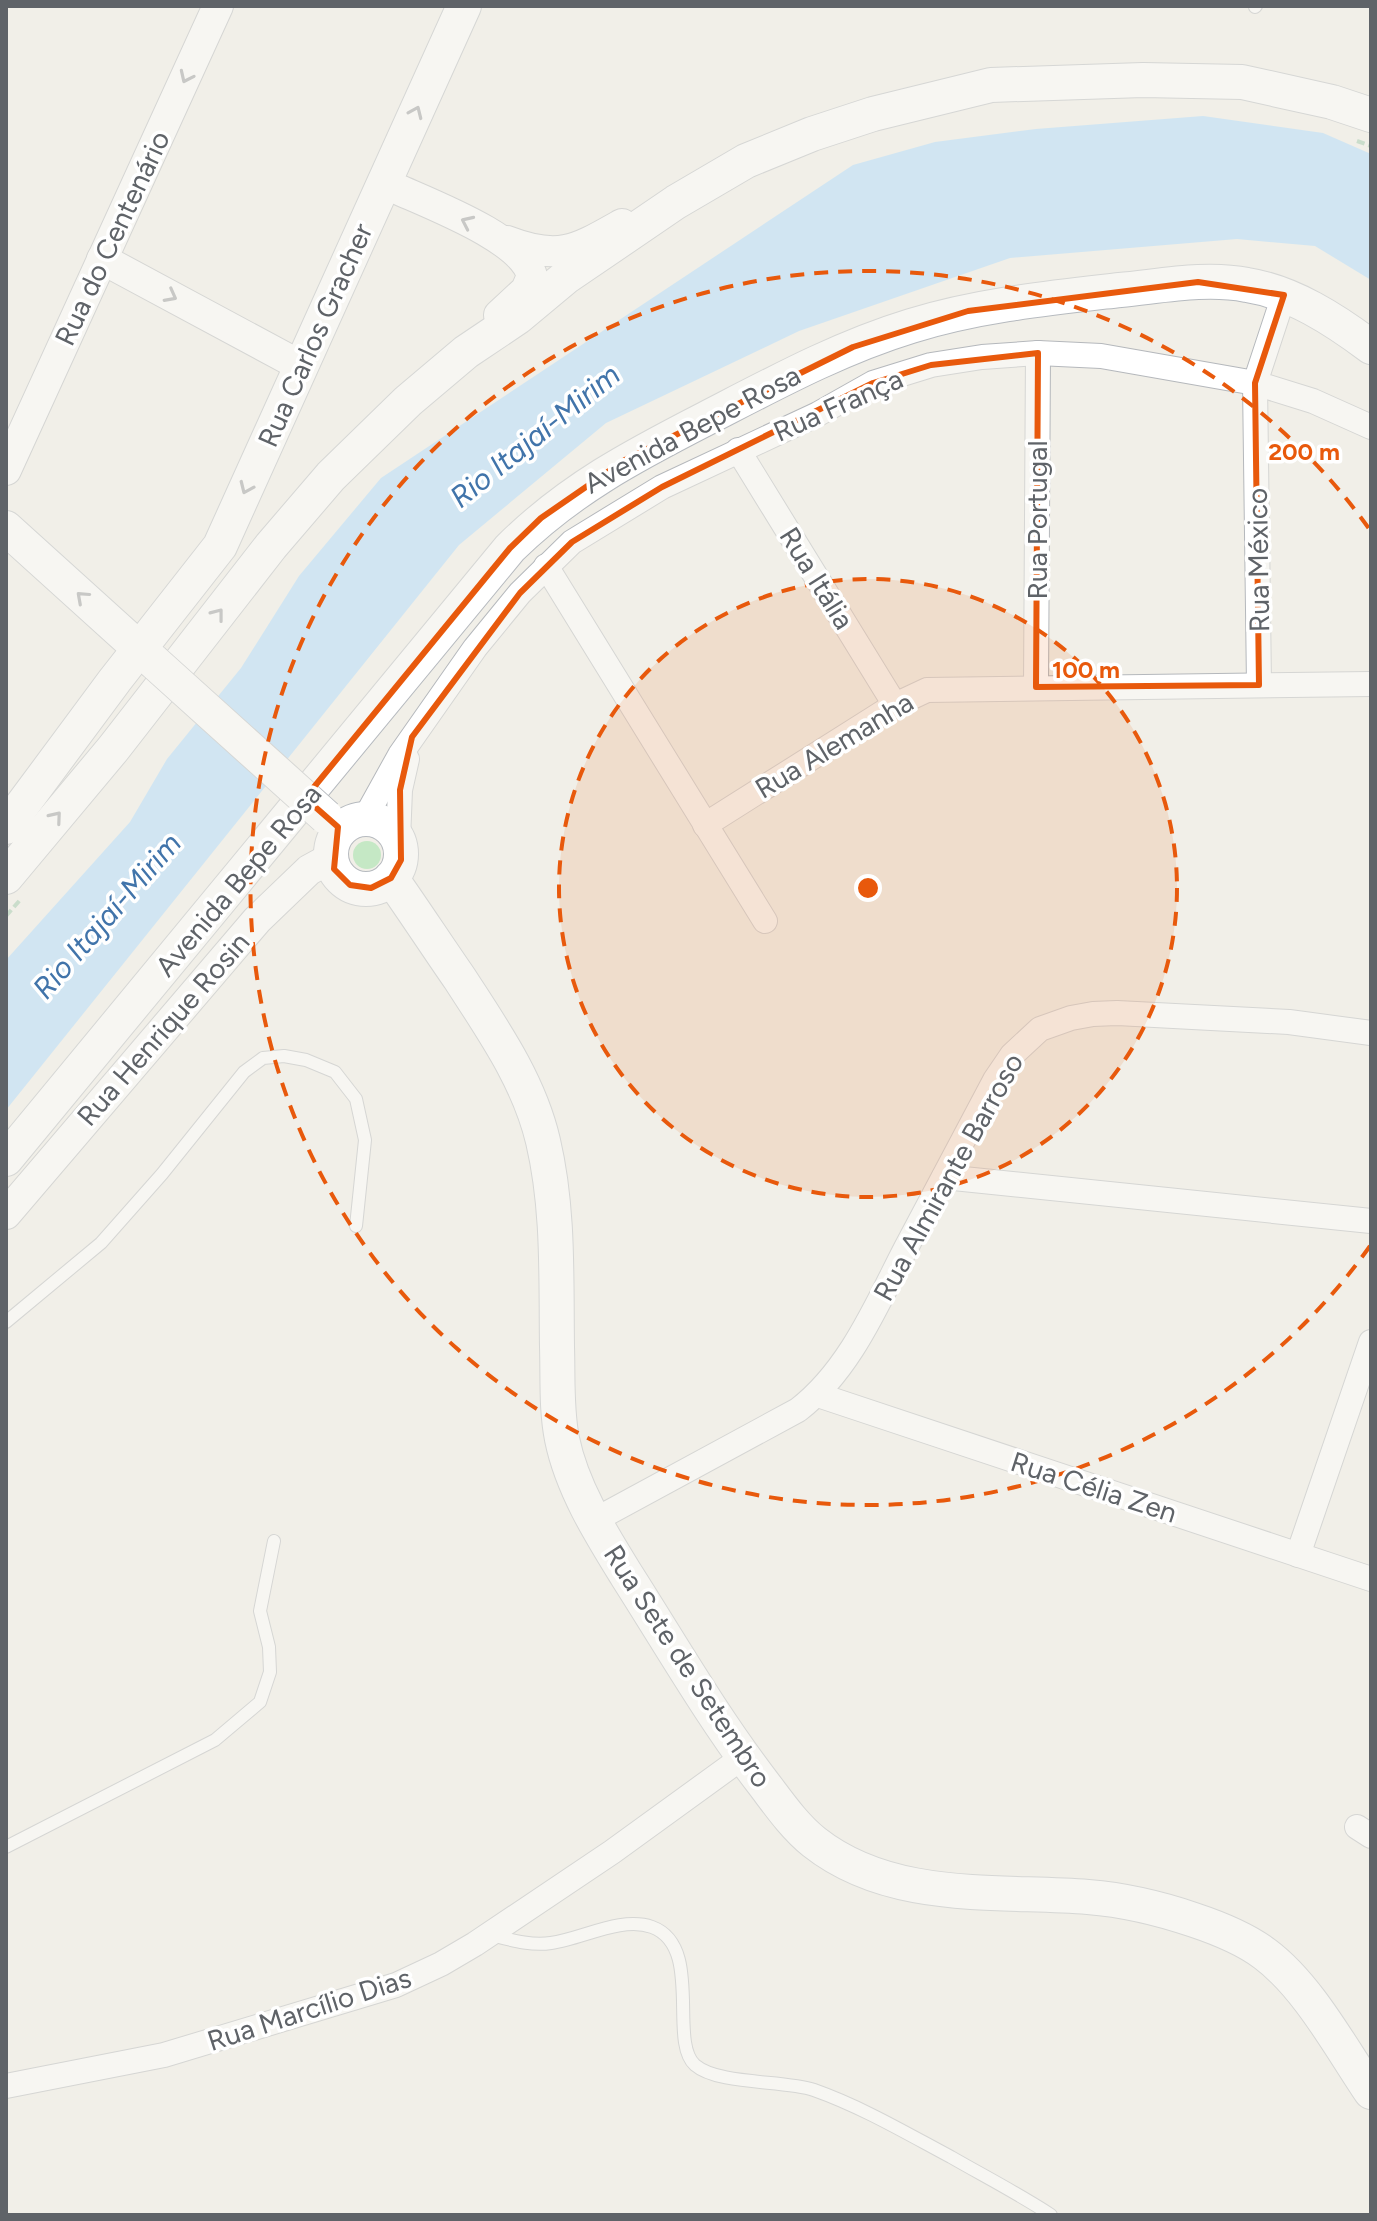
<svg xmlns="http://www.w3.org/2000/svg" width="1377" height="2221" font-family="Figtree,sans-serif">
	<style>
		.green { fill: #c5e8c5 }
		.water { fill: #aadaff }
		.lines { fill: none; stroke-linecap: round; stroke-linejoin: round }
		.service-casing { stroke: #b5b8bc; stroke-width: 14 }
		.minor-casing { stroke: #b5b8bc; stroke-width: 26 }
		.tertiary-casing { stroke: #b5b8bc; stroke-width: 32 }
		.secondary-casing { stroke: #b6babf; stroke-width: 36 }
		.path { stroke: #9cc7a9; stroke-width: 4; stroke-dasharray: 8 4; stroke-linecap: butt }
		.service { stroke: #fff; stroke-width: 12 }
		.minor { stroke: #fff; stroke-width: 24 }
		.tertiary { stroke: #fff; stroke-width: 30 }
		.secondary { stroke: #fff; stroke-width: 34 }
		.secondary-bridge-casing { stroke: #b6babf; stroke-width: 36; stroke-linecap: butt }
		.secondary-bridge { stroke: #fff; stroke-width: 34 }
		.oneway { stroke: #979a9d }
		.marked { fill: none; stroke: #e8590c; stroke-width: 6; stroke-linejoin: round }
		.ring { fill: none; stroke: #e8590c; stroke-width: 4; stroke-dasharray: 14 10 }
		.labels { text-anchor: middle; stroke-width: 7; stroke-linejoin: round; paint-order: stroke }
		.street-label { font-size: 28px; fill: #5f6368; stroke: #fff }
		.water-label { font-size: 30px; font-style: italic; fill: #4174aa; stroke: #fff }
		.centre { fill: #e8590c; stroke: #fff; stroke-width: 4 }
		.ring-label { font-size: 24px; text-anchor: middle; font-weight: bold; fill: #e8590c; stroke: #fff; stroke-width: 7; stroke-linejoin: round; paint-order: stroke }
	</style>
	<rect width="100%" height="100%" fill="#f1efe8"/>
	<circle class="green" cx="367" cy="855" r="14"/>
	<path class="water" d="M1203 116 1323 133 1371 154V280L1315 246 1237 239 1010 258 799 331 606 423 459 545 6 1110V960L130 822 167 759 241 668 299 576 381 478 853 165 935 142 1036 129Z"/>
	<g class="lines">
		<defs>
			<g id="service">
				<path d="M1255 7 1256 6"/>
				<path d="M6 1322 101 1243 162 1174 244 1072 263 1058 284 1056 306 1060 335 1072 356 1099 365 1140 356 1226"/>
				<path d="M6 1847 215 1740 260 1702 270 1672 269 1647 260 1611 274 1541"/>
				<path d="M491 1935C511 1940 531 1946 551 1943 582 1939 621 1916 652 1927 704 1946 668 2041 695 2065 718 2085 784 2080 814 2090 862 2107 906 2133 951 2157 984 2176 1019 2194 1051 2215"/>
			</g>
			<g id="minor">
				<path d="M738 450 895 705"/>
				<path d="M546 566 765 921"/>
				<path d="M1259 685 1255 383 1284 295"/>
				<path d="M1036 687 1038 353"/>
				<path d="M365 818 400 755 475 648 520 593 572 542 662 487 818 414 873 383 931 365 982 357 1038 353 1101 356 1255 383 1313 401 1371 427"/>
				<path d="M705 825 895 705 927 690 1371 684"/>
				<path d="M398 839 400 790 407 759"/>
				<path d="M944 1177 1371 1221"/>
				<path d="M818 1395 1371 1579"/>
				<path d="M595 1520 798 1410C850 1370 877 1304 906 1248 936 1192 965 1136 995 1080L1012 1055 1040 1029 1071 1018 1093 1014 1117 1013 1289 1022 1371 1033"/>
				<path d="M1298 1555 1371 1342"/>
				<path d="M1357 1827 1371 1836"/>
				<path d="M6 2086 164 2055 396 1985 441 1964 475 1944 612 1852 743 1757"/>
			</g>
			<g id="tertiary">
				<path d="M384 183C421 201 522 236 532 276L526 290 499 315"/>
				<path d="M507 241C559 261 576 250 622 224"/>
				<path d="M102 259 301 366"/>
				<path d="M6 470 218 6"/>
				<path d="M6 1214 257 920 309 870 331 858"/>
			</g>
			<g id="secondary">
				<path d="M6 528 153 661"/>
				<circle cx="366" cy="854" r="35"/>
				<path d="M6 827 115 680 220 546 464 6"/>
				<path d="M6 877 113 749 271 546 331 476 408 401 466 352 518 317 566 277 676 202 746 161 812 134 873 114 991 85 1143 80 1242 82 1332 102 1371 115"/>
				<path d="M391 878C415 912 437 946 460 979 493 1030 529 1081 543 1141 559 1209 556 1278 557 1347 558 1378 556 1409 562 1439 572 1488 601 1534 627 1576 671 1645 713 1718 763 1783 779 1804 794 1826 814 1842 891 1903 997 1890 1088 1897 1125 1900 1159 1908 1194 1920 1218 1928 1244 1938 1265 1954 1308 1986 1341 2048 1371 2092"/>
				<path d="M6 1159 510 548C570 489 633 456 707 418 773 384 839 348 911 326 979 305 1050 298 1120 290 1162 286 1206 277 1247 285 1292 292 1335 320 1371 347"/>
			</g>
		</defs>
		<use href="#service" class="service-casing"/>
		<use href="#minor" class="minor-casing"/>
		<use href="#tertiary" class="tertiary-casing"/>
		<use href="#secondary" class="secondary-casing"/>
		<g class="path">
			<path d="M1357 141 1371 146"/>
			<path d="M6 916 20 900"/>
		</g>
		<use href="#service" class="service"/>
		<use href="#minor" class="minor"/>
		<use href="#tertiary" class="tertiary"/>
		<use href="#secondary" class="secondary"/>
		<defs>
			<path id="secondary-bridge" d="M153 661 326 817"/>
		</defs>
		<use href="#secondary-bridge" class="secondary-bridge-casing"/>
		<use href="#secondary-bridge" class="secondary-bridge"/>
	</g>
	<defs><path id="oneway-chevron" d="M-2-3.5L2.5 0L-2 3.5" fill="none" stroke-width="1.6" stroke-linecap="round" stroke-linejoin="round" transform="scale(2)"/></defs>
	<g class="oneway">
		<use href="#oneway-chevron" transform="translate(186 77) rotate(115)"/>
		<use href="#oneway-chevron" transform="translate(416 112) rotate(-66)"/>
		<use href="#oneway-chevron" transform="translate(467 222) rotate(-155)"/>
		<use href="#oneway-chevron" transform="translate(171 296) rotate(28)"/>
		<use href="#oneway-chevron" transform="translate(246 488) rotate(114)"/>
		<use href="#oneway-chevron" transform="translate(82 597) rotate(-138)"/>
		<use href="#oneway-chevron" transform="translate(218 614) rotate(-52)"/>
		<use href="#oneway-chevron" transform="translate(56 817) rotate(-50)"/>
	</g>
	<path d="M0 0H1377V2221H0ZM1198 282 1284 295 1255 383 1259 685 1036 687 1038 353 931 365 873 383 662 487 572 542 520 593 412 737 400 790 401 860 391 878 371 888 350 885 334 869 338 827 305 798 510 548 541 518 625 460 853 347 968 311Z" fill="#f1efe8" fill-opacity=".55" fill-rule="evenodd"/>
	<path class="marked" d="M1198 282 1284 295 1255 383 1259 685 1036 687 1038 353 931 365 873 383 662 487 572 542 520 593 412 737 400 790 401 860 391 878 371 888 350 885 334 869 338 827 305 798 510 548 541 518 625 460 853 347 968 311Z"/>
	<circle cx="868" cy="888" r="309" fill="#e8590c" fill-opacity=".12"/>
	<g class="ring">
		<circle cx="868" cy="888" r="309"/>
		<path d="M1370 1246A617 617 0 1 1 1370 530"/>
	</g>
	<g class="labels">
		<g class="street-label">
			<text transform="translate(112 238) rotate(-65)" y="10">Rua do Centenário</text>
			<text transform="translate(315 335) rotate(-66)" y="10">Rua Carlos Gracher</text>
			<text transform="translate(838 405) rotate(-24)" y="10">Rua França</text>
			<text transform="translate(692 429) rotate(-28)" y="10">Avenida Bepe Rosa</text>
			<text transform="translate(1037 520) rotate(-90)" y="10">Rua Portugal</text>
			<text transform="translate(1258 560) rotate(-91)" y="10">Rua México</text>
			<text transform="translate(817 578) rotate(58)" y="10">Rua Itália</text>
			<text transform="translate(834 745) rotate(-31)" y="10">Rua Alemanha</text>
			<text transform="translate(238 880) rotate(-50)" y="10">Avenida Bepe Rosa</text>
			<text transform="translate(163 1029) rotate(-49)" y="10">Rua Henrique Rosin</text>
			<text transform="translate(948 1177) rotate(-61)" y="10">Rua Almirante Barroso</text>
			<text transform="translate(1094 1487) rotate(18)" y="10">Rua Célia Zen</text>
			<text transform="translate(688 1666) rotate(57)" y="10">Rua Sete de Setembro</text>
			<text transform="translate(309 2009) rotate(-18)" y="10">Rua Marcílio Dias</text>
		</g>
		<g class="water-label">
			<text transform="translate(535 436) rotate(-39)" y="10">Rio Itajaí-Mirim</text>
			<text transform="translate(107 916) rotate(-49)" y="10">Rio Itajaí-Mirim</text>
		</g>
	</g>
	<circle cx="868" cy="888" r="12" class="centre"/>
	<g class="ring-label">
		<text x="1304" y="460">200 m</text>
		<text x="1086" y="678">100 m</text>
	</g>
	<rect width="1377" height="2221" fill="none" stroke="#5f6368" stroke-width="16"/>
</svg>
